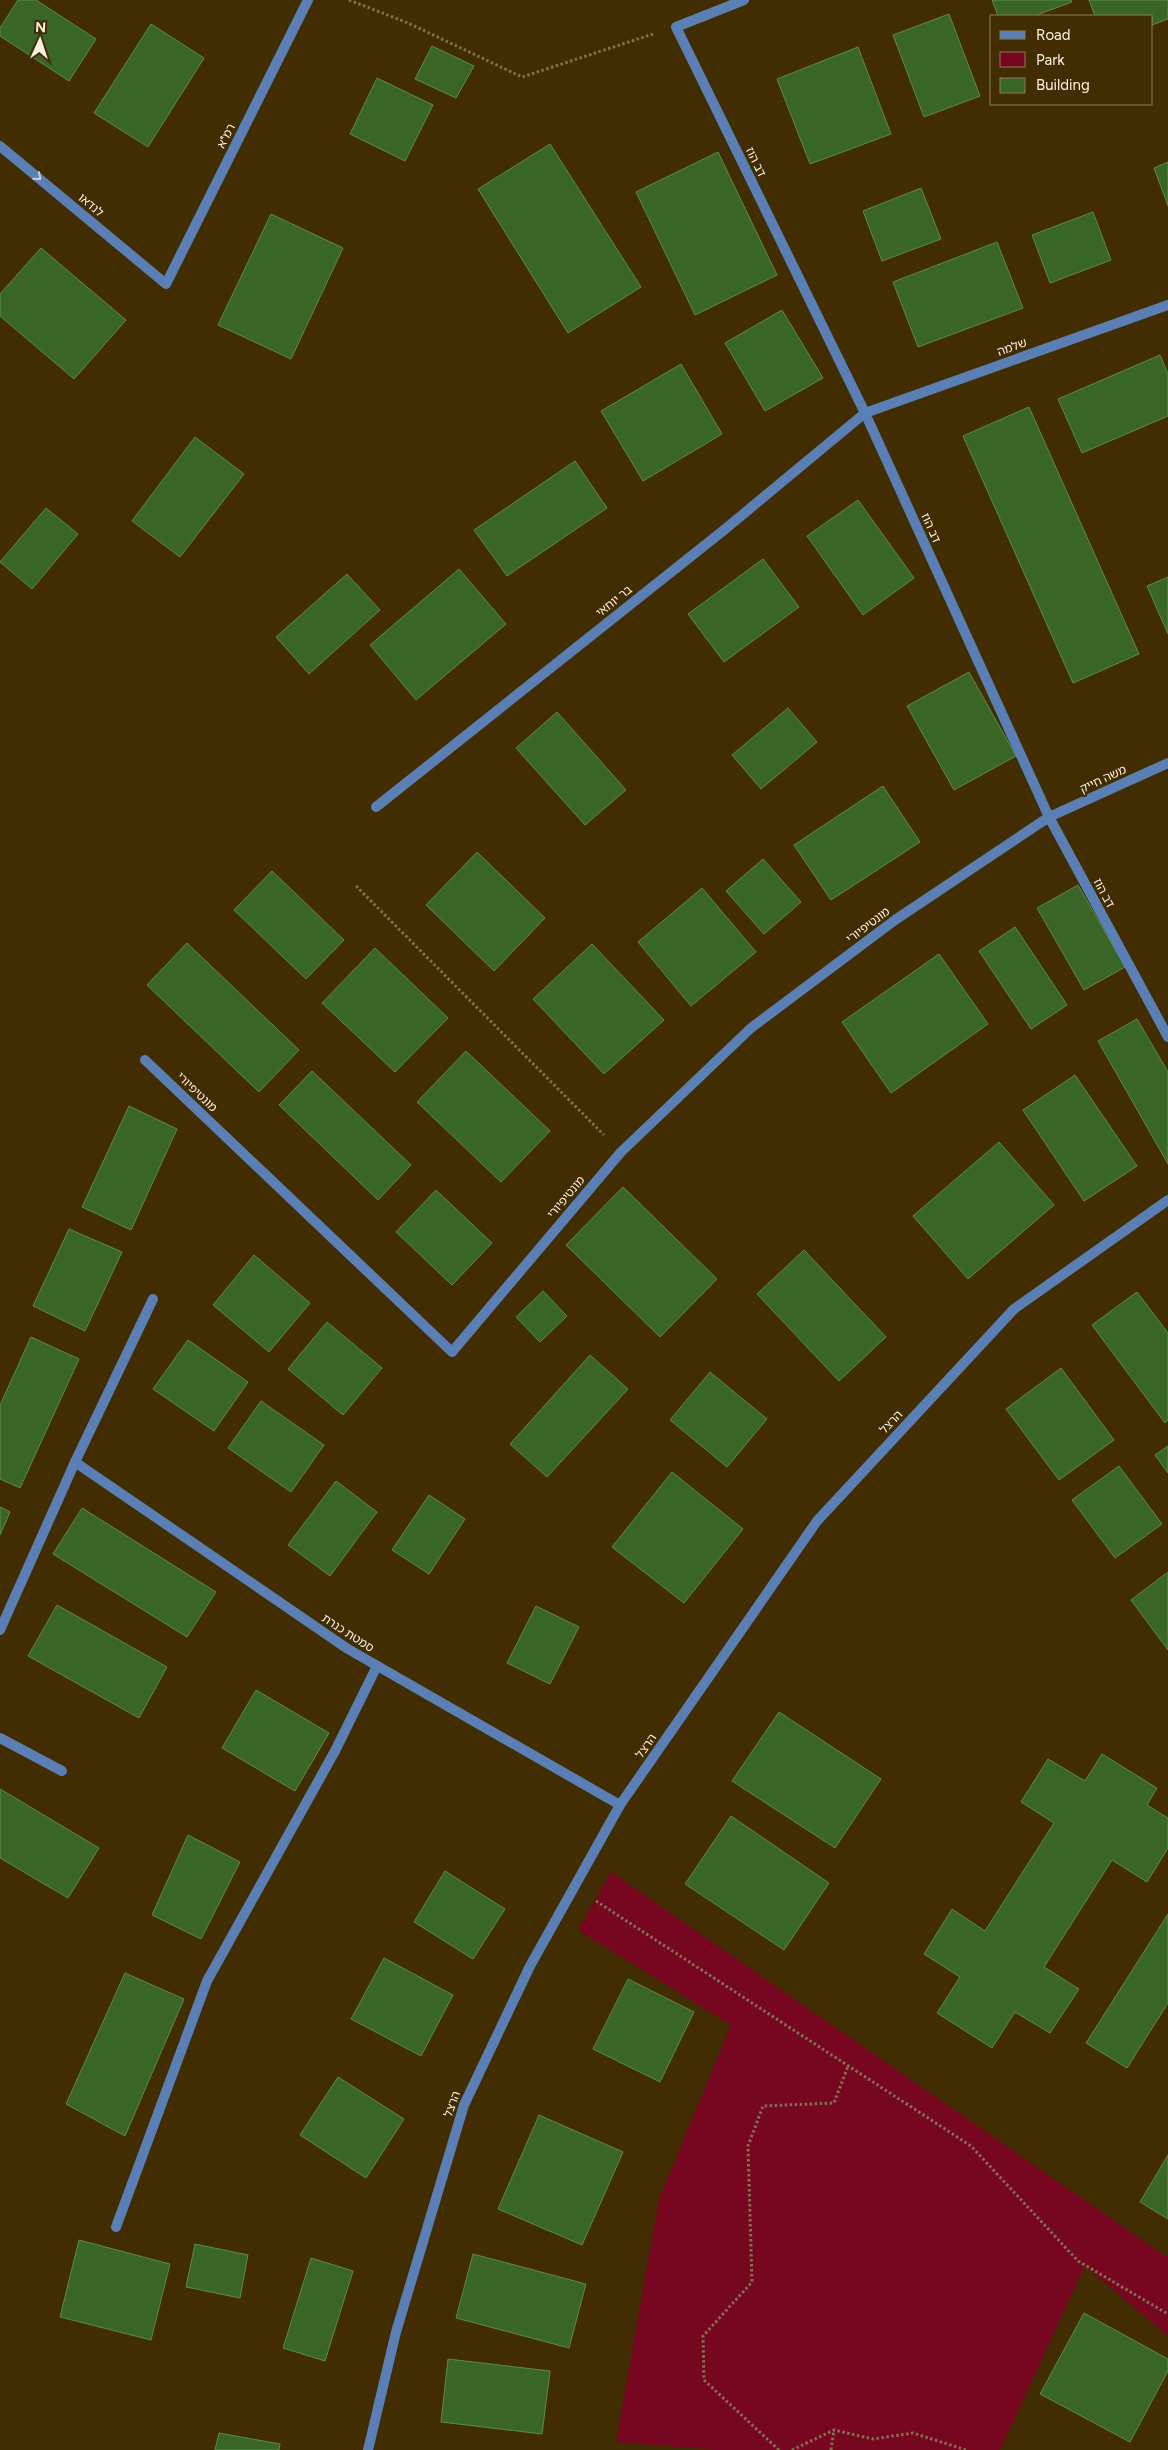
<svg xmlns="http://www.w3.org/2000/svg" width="1168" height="2450" font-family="Figtree,'Noto Sans Hebrew',sans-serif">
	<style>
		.green { fill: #770621 }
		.building { fill: #396626; stroke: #5c8b4a }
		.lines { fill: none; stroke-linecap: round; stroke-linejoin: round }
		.path { stroke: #82704f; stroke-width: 3; stroke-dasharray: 2.5 2.5; stroke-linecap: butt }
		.street { stroke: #5a7fb4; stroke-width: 10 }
		.oneway { stroke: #cbd0d6 }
		.labels { text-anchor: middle; stroke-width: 4.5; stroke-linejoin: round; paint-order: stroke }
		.street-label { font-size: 12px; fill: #fcf2e4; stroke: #422c01 }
	</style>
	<rect width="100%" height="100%" fill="#422c01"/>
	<path class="green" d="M611 1872 1168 2258V2336L1085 2266 1000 2450H716L616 2442 659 2199 731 2025 578 1930Z"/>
	<g class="building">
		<path d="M18 0H36L96 39 69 81 0 36V28Z"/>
		<path d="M992 0H1071L1072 2 1034 16H998Z"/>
		<path d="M1089 0H1168V19L1152 25V16H1095Z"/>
		<path d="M949 14 980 96 924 117 893 35Z"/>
		<path d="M151 24 204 58 148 147 94 113Z"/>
		<path d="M432 46 474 66 456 98 415 79Z"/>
		<path d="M858 47 891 134 810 164 777 79Z"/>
		<path d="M377 78 433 105 405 161 350 134Z"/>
		<path d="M550 144 641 287 568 333 478 189Z"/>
		<path d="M718 152 777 275 695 315 636 192Z"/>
		<path d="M1168 162V206L1154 168Z"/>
		<path d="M921 188 941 239 882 261 863 211Z"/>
		<path d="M1093 212 1111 260 1050 283 1032 235Z"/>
		<path d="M271 214 343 248 291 359 218 325Z"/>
		<path d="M997 242 1023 308 918 347 893 282Z"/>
		<path d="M41 248 126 320 74 379 0 316V294Z"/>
		<path d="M782 310 823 378 765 411 725 343Z"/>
		<path d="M1160 355 1168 374V416L1082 453 1058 399Z"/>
		<path d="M681 364 722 434 643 481 601 411Z"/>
		<path d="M1029 407 1139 654 1073 683 963 436Z"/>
		<path d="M195 437 244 474 180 557 132 521Z"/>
		<path d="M575 461 607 508 507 576 474 530Z"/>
		<path d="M858 500 914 578 863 615 807 536Z"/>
		<path d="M46 508 78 534 32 589 0 562Z"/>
		<path d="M763 559 799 607 724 662 688 614Z"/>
		<path d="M459 569 506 624 416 700 370 645Z"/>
		<path d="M347 574 380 610 309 674 276 637Z"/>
		<path d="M1168 577V634L1147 586Z"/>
		<path d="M969 672 1016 756 954 790 907 706Z"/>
		<path d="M788 708 817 742 761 789 732 755Z"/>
		<path d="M557 712 626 790 585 825 516 748Z"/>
		<path d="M883 786 920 842 831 900 794 845Z"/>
		<path d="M477 852 545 918 494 971 426 905Z"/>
		<path d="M763 859 801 902 764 934 726 891Z"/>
		<path d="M272 871 344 940 306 979 234 910Z"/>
		<path d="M1078 885 1125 967 1084 990 1037 908Z"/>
		<path d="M702 888 756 952 691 1006 638 942Z"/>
		<path d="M1015 927 1067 1005 1031 1029 979 951Z"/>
		<path d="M187 943 299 1050 259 1092 147 985Z"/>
		<path d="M592 944 664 1020 604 1074 533 999Z"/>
		<path d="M375 948 448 1018 395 1072 322 1003Z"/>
		<path d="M939 954 988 1024 891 1093 842 1022Z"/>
		<path d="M1137 1019 1168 1072V1164L1098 1041Z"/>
		<path d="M466 1051 550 1131 501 1182 417 1102Z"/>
		<path d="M312 1071 411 1165 378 1200 279 1105Z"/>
		<path d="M1075 1075 1137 1166 1084 1201 1023 1110Z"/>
		<path d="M129 1106 177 1129 131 1230 82 1207Z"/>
		<path d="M999 1142 1054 1205 968 1279 913 1216Z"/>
		<path d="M623 1187 717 1279 660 1337 566 1245Z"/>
		<path d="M436 1190 492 1243 452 1285 396 1232Z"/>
		<path d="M69 1229 122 1252 85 1331 33 1306Z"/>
		<path d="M804 1250 886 1337 839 1381 757 1294Z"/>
		<path d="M254 1255 310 1303 269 1352 213 1305Z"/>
		<path d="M543 1291 567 1316 540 1342 516 1317Z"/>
		<path d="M1137 1292 1168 1333V1420L1165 1423 1092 1325Z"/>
		<path d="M327 1322 382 1368 343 1415 288 1369Z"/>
		<path d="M31 1337 79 1359 20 1488 0 1479V1405Z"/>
		<path d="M188 1340 248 1382 214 1431 153 1389Z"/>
		<path d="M590 1355 628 1389 547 1477 510 1444Z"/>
		<path d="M1061 1368 1114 1440 1059 1480 1006 1409Z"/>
		<path d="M710 1372 767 1419 727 1467 670 1420Z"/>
		<path d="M261 1401 324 1445 291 1492 228 1448Z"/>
		<path d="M1168 1446V1473L1155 1455Z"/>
		<path d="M1119 1466 1162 1524 1115 1558 1072 1500Z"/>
		<path d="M672 1472 743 1529 684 1603 612 1547Z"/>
		<path d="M336 1481 377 1512 330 1576 288 1545Z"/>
		<path d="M429 1495 465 1519 429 1574 392 1550Z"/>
		<path d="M0 1507 10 1512 0 1535Z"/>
		<path d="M82 1508 216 1592 187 1637 53 1554Z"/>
		<path d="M1168 1572V1650L1131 1600Z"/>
		<path d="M57 1605 167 1667 139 1718 28 1656Z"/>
		<path d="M536 1606 579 1627 550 1684 507 1663Z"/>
		<path d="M256 1690 329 1733 295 1791 222 1748Z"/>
		<path d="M779 1712 881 1779 835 1848 732 1781Z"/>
		<path d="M1102 1754 1157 1788 1147 1805 1168 1818V1848L1147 1882 1112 1860 1044 1967 1079 1989 1050 2033 1015 2012 992 2048 937 2013 960 1977 924 1954 952 1909 985 1931 1054 1823 1021 1802 1048 1759 1085 1781Z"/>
		<path d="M0 1789 99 1848 68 1898 0 1858Z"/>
		<path d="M731 1816 829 1883 784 1950 685 1884Z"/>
		<path d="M188 1835 240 1862 201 1939 152 1915Z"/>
		<path d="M445 1871 505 1909 473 1959 414 1922Z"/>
		<path d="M1168 1914V2003L1127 2068 1086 2043Z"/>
		<path d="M384 1958 453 1995 421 2056 351 2019Z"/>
		<path d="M125 1973 184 1999 125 2136 66 2104Z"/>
		<path d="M628 1979 694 2012 660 2082 593 2049Z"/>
		<path d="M338 2077 404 2119 366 2178 300 2135Z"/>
		<path d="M539 2115 623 2152 582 2245 498 2209Z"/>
		<path d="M1168 2155V2219L1140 2202Z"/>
		<path d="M79 2240 170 2264 151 2340 60 2317Z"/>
		<path d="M195 2244 248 2255 240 2298 186 2287Z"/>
		<path d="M473 2254 586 2284 569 2348 456 2318Z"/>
		<path d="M311 2258 353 2271 325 2361 283 2348Z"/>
		<path d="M1084 2313 1168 2359V2371L1130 2442 1040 2394Z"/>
		<path d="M448 2359 550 2371 542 2434 441 2422Z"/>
		<path d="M219 2433 280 2444 279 2450H215Z"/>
	</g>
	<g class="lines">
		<g class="path">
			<path d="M349 0 408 23 522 77 653 34"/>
			<path d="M356 886 604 1135"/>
			<path d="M596 1901 971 2146 1078 2261 1168 2314"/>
			<path d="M779 2450 704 2380 703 2336 752 2282 748 2146 763 2106 834 2103 848 2066"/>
			<path d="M792 2450 834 2430 873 2439 913 2433 966 2450"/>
			<path d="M831 2450 834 2430"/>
		</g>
		<g class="street">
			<path d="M744 0 676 27 865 413 1049 817 1168 1037"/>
			<path d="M0 146 166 284 308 0"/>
			<path d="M376 807 724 530 865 413 1168 305"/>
			<path d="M145 1060 452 1352 621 1152 751 1028 895 920 1049 817 1168 763"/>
			<path d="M153 1299 75 1462 348 1649 620 1805"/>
			<path d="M0 1630 75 1462"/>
			<path d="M0 1738 62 1771"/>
			<path d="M116 2227 207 1981 335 1751 377 1666"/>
			<path d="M368 2450 396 2332 464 2105 530 1966 620 1805 817 1521 1014 1309 1168 1200"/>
		</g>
	</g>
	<defs><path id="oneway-chevron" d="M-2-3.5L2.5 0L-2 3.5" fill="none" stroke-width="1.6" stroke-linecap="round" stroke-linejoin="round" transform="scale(1.25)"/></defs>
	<use class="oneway" href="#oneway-chevron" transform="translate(38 177) rotate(40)"/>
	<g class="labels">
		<g class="street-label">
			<text transform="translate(226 136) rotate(-63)" y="4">רמ"א</text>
			<text transform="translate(756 162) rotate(64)" y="4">דב הוז</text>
			<text transform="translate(91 205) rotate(40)" y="4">לנדאו</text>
			<text transform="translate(1012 347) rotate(-20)" y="4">שלמה</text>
			<text transform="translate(931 528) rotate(66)" y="4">דב הוז</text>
			<text transform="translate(614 601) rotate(-39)" y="4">בר יוחאי</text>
			<text transform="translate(1103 779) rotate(-25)" y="4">משה חייק</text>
			<text transform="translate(1104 893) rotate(62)" y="4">דב הוז</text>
			<text transform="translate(868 925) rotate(-37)" y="4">מונטיפיורי</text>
			<text transform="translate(197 1092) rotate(44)" y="4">מונטיפיורי</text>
			<text transform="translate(566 1197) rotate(-50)" y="4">מונטיפיורי</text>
			<text transform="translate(891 1422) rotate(-47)" y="4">הרצל</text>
			<text transform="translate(348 1633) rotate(33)" y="4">סמטת כנרת</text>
			<text transform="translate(646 1746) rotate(-55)" y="4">הרצל</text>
			<text transform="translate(452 2104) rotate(-70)" y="4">הרצל</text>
		</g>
	</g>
	<rect x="990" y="15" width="162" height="90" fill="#422c01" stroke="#8c7b5c"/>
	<rect x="1000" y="31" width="25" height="8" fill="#5a7fb4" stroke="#8c7b5c"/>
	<text x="1036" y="40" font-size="15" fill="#fcf2e4">Road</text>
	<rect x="1000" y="52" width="25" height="15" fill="#770621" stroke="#8c7b5c"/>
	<text x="1036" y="65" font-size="15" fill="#fcf2e4">Park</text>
	<rect x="1000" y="78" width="25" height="15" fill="#396626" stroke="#8c7b5c"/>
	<text x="1036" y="90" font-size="15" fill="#fcf2e4">Building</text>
	<g transform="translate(40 40) rotate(3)" stroke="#422c01" stroke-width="4" paint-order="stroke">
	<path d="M0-4L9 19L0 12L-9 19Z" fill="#fcf2e4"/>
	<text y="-8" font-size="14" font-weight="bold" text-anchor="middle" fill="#fcf2e4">N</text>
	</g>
</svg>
